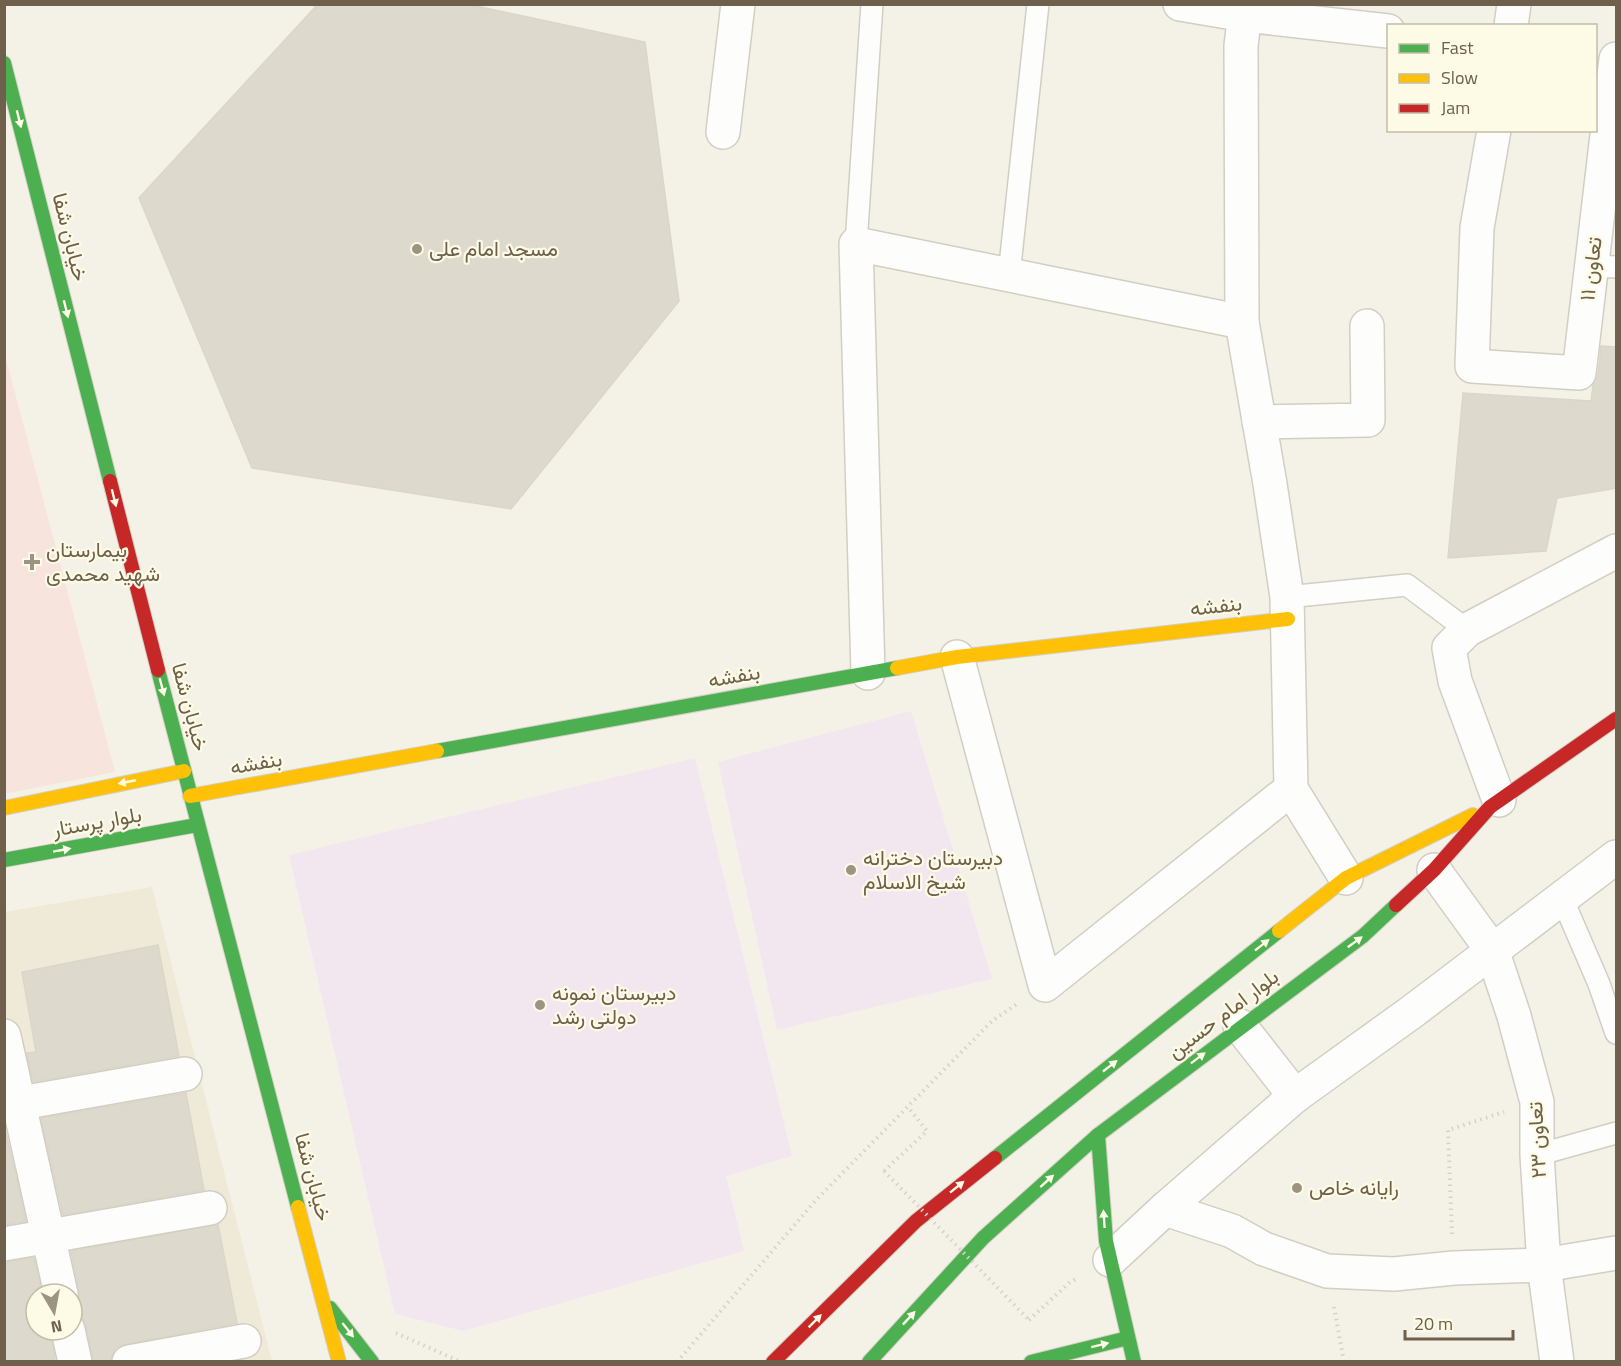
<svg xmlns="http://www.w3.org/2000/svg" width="1621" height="1366" font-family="'Titillium Web',Vazirmatn,sans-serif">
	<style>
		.residential { fill: #efead7; fill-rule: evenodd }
		.education { fill: #f3e7ef }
		.medical { fill: #f6e4dd }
		.building { fill: #ddd9cd; stroke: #dcd6ca; stroke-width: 1.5 }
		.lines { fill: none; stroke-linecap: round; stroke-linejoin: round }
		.lane-casing { stroke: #d2cec3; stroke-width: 24 }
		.street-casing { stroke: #d2cec3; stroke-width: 36 }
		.fast-casing { stroke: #d3cfc3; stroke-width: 16 }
		.slow-casing { stroke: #d3cfc3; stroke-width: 16 }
		.jam-casing { stroke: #d3cfc3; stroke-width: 16 }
		.path { stroke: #d6d1ca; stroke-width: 4; stroke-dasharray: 1.5 4.5; stroke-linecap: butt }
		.lane { stroke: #fdfdfb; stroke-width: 21 }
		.street { stroke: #fdfdfb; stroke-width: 33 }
		.fast { stroke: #4caf50; stroke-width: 14 }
		.slow { stroke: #ffc107; stroke-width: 14 }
		.jam { stroke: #c62828; stroke-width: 14 }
		.path-bridge { stroke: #d6d1ca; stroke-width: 4; stroke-dasharray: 1.5 4.5; stroke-linecap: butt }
		.oneway { fill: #fdfae6 }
		.poi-dot { fill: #9d9381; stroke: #fdfae6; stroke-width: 2 }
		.labels { text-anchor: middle; stroke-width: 4.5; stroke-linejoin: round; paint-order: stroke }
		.street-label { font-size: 21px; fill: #6e604a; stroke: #fdfae6 }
		.poi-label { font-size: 21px; fill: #6e604a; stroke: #fdfae6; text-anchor: start }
	</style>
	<rect width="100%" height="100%" fill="#f4f2e7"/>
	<path class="residential" d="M152 887 272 1361 5 1362V912ZM36 1294H72V1330H36Z"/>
	<g class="education">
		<path d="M911 711 992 979 777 1030 718 762Z"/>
		<path d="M695 758 792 1156 726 1176 744 1251 463 1331 395 1314 289 855Z"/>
	</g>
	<path class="medical" d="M4 351 115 772 4 794Z"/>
	<g class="building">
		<path d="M318 4H467L645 42 679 301 511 509 252 468 139 198Z"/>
		<path d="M1601 346 1617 347V488L1557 498 1546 551 1448 558 1463 393 1591 401 1593 385 1598 375Z"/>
		<path d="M158 945 179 1056 33 1082 27 1053 36 1052 22 972Z"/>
		<path d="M186 1093 204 1190 63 1215 41 1118Z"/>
		<path d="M4 1125 26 1221 4 1225Z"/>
		<path d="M218 1224 237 1323 126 1344 116 1348 112 1355 111 1362H93L86 1325 81 1317 72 1312V1309L79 1300V1291L71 1251Z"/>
		<path d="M34 1258 42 1294H36V1330H50L55 1359 40 1362H4V1262Z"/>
	</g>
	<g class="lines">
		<defs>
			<g id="lane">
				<path d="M856 244 872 4"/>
				<path d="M1592 266 1616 267"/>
				<path d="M1009 275 1038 4"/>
				<path d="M1287 597 1407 585 1467 630"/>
				<path d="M1562 898 1599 984 1616 1033"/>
				<path d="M1537 1155 1616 1133"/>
			</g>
			<g id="street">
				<path d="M1180 4 1245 15 1388 31"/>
				<path d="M1246 4 1241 46 1242 322 1270 484 1287 597 1291 789 1346 878"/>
				<path d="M1511 26 1514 4"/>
				<path d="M1494 130 1477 228 1472 366 1579 373 1616 59"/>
				<path d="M723 132 738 4"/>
				<path d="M1259 422 1368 420 1367 326"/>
				<path d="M957 657 1045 985 1291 789"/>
				<path d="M868 673 856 244 1242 322"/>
				<path d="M1499 800 1455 681 1449 648 1467 630 1616 551"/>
				<path d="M1434 870 1492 950 1514 1016 1537 1102V1155L1544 1265 1557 1362"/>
				<path d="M1240 1026 1295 1096"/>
				<path d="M4 1036 61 1294"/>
				<path d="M4 1106 185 1074"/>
				<path d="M1165 1209 1295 1096 1413 1011 1616 857"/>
				<path d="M4 1244 210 1208"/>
				<path d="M1110 1260 1165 1209 1232 1231 1264 1249 1327 1271 1394 1274 1454 1268 1544 1265 1616 1253"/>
				<path d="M68 1330 75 1362"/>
				<path d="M129 1362 244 1341"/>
			</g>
			<g id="fast">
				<path d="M4 63 110 481"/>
				<path d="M158 670 298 1207"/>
				<path d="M437 751 897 668"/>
				<path d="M4 860 197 825"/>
				<path d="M1098 1135 1106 1241 1134 1362"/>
				<path d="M995 1158 1279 931"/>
				<path d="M330 1308 372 1362"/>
				<path d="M869 1362 983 1238 1098 1135 1363 936 1396 905"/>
				<path d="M1031 1362 1128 1338"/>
			</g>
			<g id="slow">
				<path d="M897 668 957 657 1288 619"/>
				<path d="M190 796 437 751"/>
				<path d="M4 808 184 771"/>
				<path d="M1279 931 1346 878 1473 815"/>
				<path d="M298 1207 339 1362"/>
			</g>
			<g id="jam">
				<path d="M110 481 158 670"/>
				<path d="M1396 905 1434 870 1490 807 1616 719"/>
				<path d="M773 1362 916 1221 995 1158"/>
			</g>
		</defs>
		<use href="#lane" class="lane-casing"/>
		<use href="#street" class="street-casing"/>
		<use href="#fast" class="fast-casing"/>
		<use href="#slow" class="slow-casing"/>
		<use href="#jam" class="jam-casing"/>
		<g class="path">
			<path d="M884 1171 927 1131 908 1107"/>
			<path d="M1452 1234 1448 1130 1504 1112"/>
			<path d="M1334 1307 1344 1362"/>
			<path d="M1029 1320 1070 1282 1078 1278"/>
			<path d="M396 1333 461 1362"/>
			<path d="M677 1362 816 1200 992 1021 1017 1004"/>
		</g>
		<use href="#lane" class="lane"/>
		<use href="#street" class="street"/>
		<use href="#fast" class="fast"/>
		<use href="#slow" class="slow"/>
		<use href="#jam" class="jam"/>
		<path class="path-bridge" d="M884 1171 1029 1320"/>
	</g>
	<defs><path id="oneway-solid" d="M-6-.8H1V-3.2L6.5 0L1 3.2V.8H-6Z" transform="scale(1.5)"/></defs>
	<g class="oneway">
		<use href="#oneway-solid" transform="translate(19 119) rotate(76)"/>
		<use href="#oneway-solid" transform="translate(66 309) rotate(76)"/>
		<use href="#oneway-solid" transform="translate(114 498) rotate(76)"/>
		<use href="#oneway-solid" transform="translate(162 687) rotate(75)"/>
		<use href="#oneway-solid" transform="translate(127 782) rotate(169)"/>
		<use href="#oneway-solid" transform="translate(62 850) rotate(-10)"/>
		<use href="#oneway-solid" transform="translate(1355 942) rotate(-36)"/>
		<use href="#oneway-solid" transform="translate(1262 945) rotate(-38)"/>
		<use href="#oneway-solid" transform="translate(1198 1058) rotate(-37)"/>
		<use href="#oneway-solid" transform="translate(1110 1066) rotate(-38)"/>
		<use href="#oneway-solid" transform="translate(1047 1181) rotate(-42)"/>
		<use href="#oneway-solid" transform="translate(957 1187) rotate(-39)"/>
		<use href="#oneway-solid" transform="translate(1104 1219) rotate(-94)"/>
		<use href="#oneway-solid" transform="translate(909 1318) rotate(-47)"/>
		<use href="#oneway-solid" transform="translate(815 1321) rotate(-45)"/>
		<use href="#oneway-solid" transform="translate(348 1330) rotate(52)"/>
		<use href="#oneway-solid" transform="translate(1100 1345) rotate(-14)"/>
	</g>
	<g class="poi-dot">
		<circle cx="417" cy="249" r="6"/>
		<path d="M29 553h6v6h6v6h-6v6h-6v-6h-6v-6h6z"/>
		<circle cx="851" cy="870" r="6"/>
		<circle cx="540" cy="1005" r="6"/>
		<circle cx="1297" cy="1188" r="6"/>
	</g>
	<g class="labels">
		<g class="street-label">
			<text transform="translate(70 237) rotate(76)" y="7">خیابان شفا</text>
			<text transform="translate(1591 269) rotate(-83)" y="7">تعاون ۱۱</text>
			<text transform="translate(1216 606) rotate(-6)" y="7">بنفشه</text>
			<text transform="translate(734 676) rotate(-10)" y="7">بنفشه</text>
			<text transform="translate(190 707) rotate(75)" y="7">خیابان شفا</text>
			<text transform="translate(256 763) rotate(-10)" y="7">بنفشه</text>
			<text transform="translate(97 822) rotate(-10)" y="7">بلوار پرستار</text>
			<text transform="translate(1223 1014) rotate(-37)" y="7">بلوار امام حسین</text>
			<text transform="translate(1537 1140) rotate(-93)" y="7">تعاون ۲۳</text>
			<text transform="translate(313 1177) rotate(75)" y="7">خیابان شفا</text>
		</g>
		<g class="poi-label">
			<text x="429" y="256">مسجد امام علی</text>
			<text x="46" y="557">بیمارستان<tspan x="46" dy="24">شهید محمدی</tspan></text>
			<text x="863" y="865">دبیرستان دخترانه<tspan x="863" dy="24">شیخ الاسلام</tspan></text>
			<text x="552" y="1000">دبیرستان نمونه<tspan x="552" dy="24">دولتی رشد</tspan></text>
			<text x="1309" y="1195">رایانه خاص</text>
		</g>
	</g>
	<rect width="1621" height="1366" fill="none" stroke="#6e604a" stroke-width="12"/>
	<rect x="1387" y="24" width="210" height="108" fill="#fdfae6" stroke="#c4bca8" stroke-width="1.5"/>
	<rect x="1399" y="44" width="30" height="9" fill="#4caf50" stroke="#c4bca8" stroke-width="1.5"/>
	<text x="1441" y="54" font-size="18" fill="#6e604a">Fast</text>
	<rect x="1399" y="74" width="30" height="9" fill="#ffc107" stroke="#c4bca8" stroke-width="1.5"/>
	<text x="1441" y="84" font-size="18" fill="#6e604a">Slow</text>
	<rect x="1399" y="104" width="30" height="9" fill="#c62828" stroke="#c4bca8" stroke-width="1.5"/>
	<text x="1441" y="114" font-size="18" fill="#6e604a">Jam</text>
	<g transform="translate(54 1312) rotate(170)"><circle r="28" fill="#fdfae6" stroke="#c4bca8" stroke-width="1.5"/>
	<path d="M0-4.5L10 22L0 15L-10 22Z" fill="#9d9381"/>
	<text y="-9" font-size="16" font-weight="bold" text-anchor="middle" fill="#6e604a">N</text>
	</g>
	<path d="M1405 1330v9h108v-9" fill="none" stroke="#6e604a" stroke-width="3"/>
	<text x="1414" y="1330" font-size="18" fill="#6e604a" stroke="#fdfae6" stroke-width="4.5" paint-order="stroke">20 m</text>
</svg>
